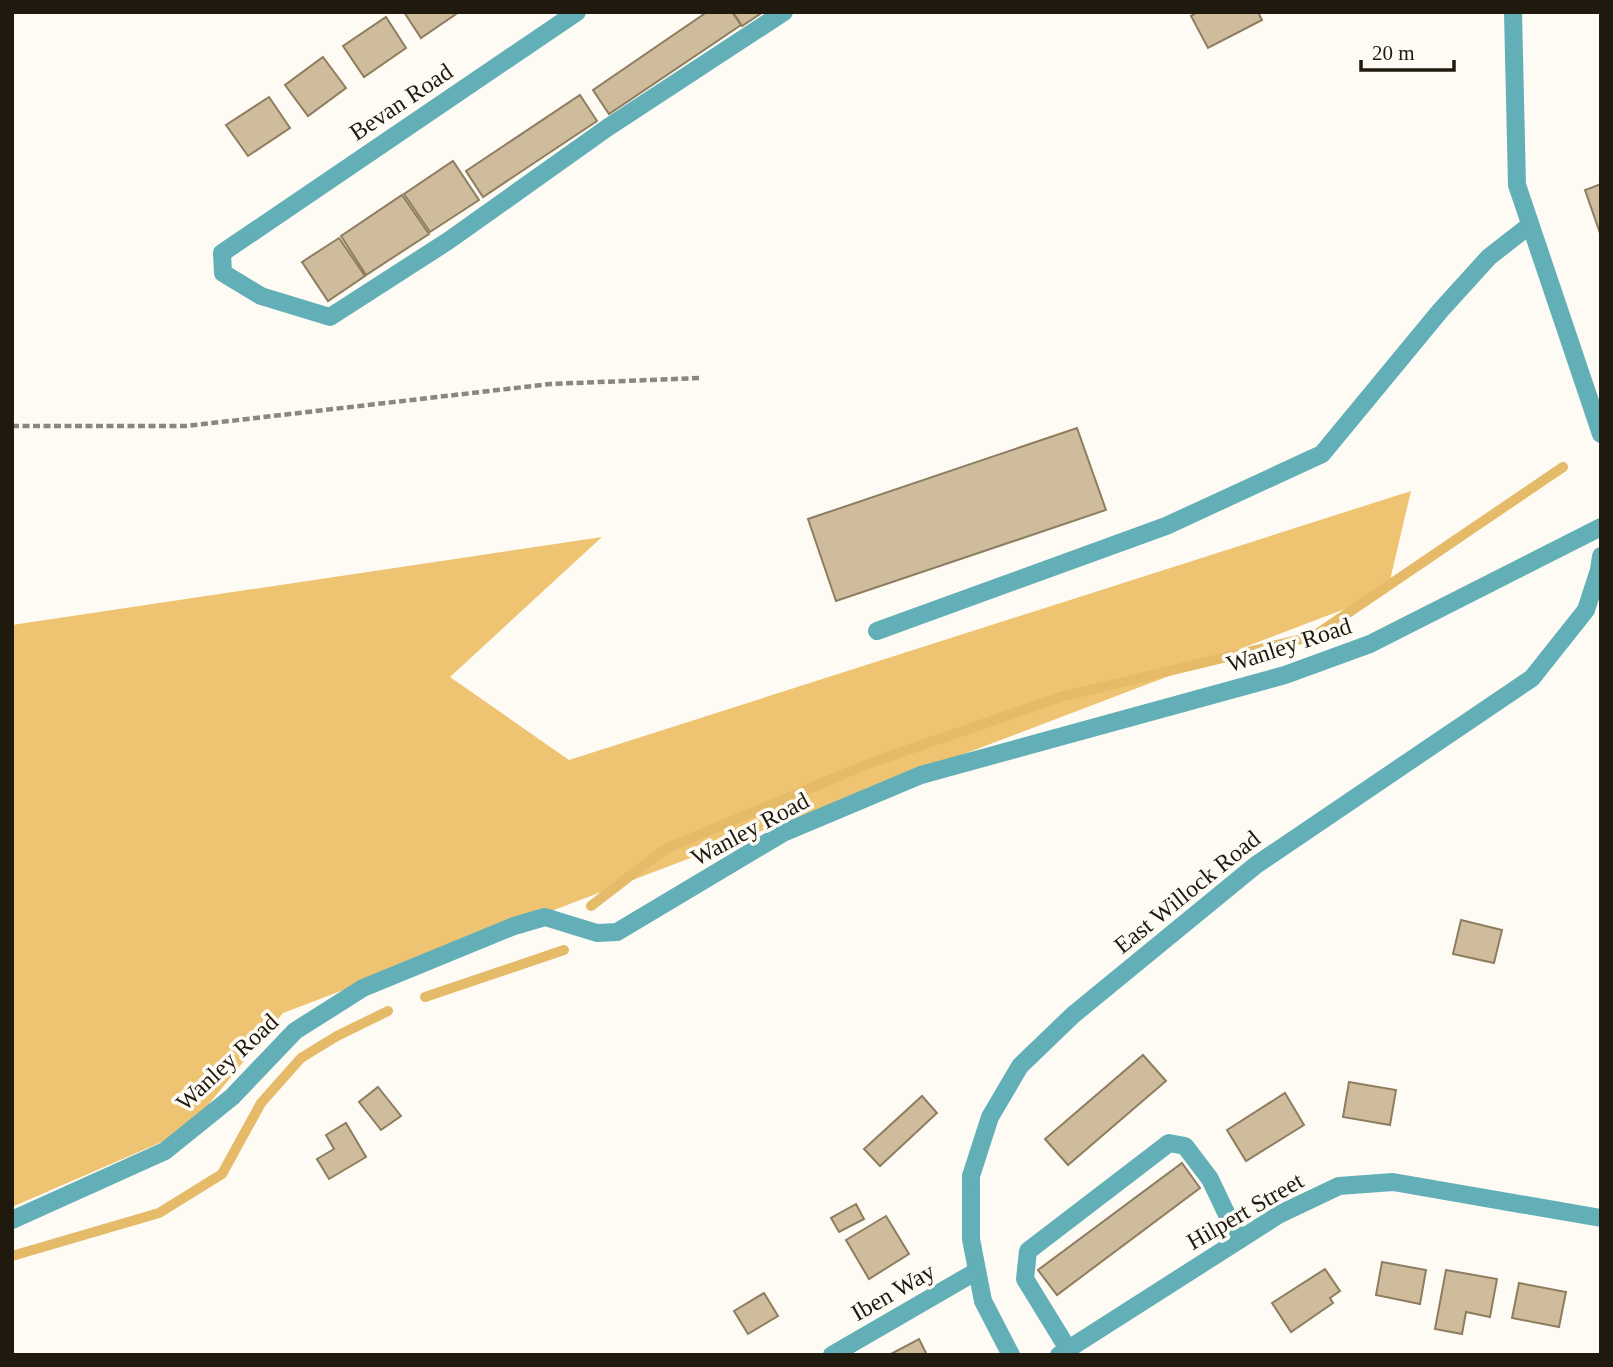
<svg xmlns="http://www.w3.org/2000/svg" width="1613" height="1367" font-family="'Times New Roman',serif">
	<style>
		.forest { fill: #eec472 }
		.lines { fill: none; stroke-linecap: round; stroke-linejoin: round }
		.stream { stroke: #e5ba69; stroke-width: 10 }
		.building { fill: #cebc9c; stroke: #8e7d5f; stroke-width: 2 }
		.path { stroke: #8c877e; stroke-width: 4.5; stroke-dasharray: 7 3.5; stroke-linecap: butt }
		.service { stroke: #62afb7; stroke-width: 18 }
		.minor { stroke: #62afb7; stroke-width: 18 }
		.tertiary { stroke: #62afb7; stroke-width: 18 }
		.labels { text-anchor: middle; stroke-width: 7; stroke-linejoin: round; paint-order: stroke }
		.street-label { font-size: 24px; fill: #201a0e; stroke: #fefbf4 }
	</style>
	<rect width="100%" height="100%" fill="#fefbf4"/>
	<path class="forest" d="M1411 491 1387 593 283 1013 187 1131 12 1207V625L602 537 450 677 569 760Z"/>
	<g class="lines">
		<g class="stream">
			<path d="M591 906 665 849 870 763 1061 697 1314 636 1563 467"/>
			<path d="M425 997 564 950"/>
			<path d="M12 1256 159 1213 222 1174 261 1103 301 1058 337 1036 388 1011"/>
		</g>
	</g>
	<g class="building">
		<path d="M404 12H459L421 38Z"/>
		<path d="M707 12H732L741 25 609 114 593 90Z"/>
		<path d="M733 12H763L742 26Z"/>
		<path d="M1198 12H1258L1262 20 1208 48 1191 16Z"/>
		<path d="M386 17 406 48 364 77 343 46Z"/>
		<path d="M323 57 346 88 308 116 285 85Z"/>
		<path d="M580 95 597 121 483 197 466 171Z"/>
		<path d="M269 97 290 128 248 156 226 125Z"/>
		<path d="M453 161 479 200 430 232 404 194Z"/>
		<path d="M1601 184V236L1585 190Z"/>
		<path d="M402 195 429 234 366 275 341 236Z"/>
		<path d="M339 238 365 276 328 301 302 262Z"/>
		<path d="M1077 428 1106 510 836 601 808 519Z"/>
		<path d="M1461 920 1502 930 1494 963 1453 954Z"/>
		<path d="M1143 1055 1166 1081 1068 1165 1045 1139Z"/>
		<path d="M1349 1082 1396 1090 1390 1125 1343 1117Z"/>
		<path d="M378 1087 401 1116 381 1130 359 1102Z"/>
		<path d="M1285 1093 1304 1125 1246 1161 1227 1130Z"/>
		<path d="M922 1096 937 1113 880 1166 864 1149Z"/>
		<path d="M346 1123 366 1157 329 1179 317 1159 334 1149 326 1135Z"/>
		<path d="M1182 1163 1200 1188 1057 1295 1038 1270Z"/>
		<path d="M856 1204 864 1219 839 1232 831 1218Z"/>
		<path d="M886 1216 909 1254 869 1279 846 1240Z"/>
		<path d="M1382 1262 1426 1270 1420 1304 1376 1295Z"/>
		<path d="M1325 1269 1340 1291 1330 1298 1333 1303 1291 1332 1272 1303Z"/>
		<path d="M1446 1270 1497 1279 1490 1317 1466 1312 1462 1334 1435 1329Z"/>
		<path d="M1519 1283 1566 1292 1559 1327 1512 1318Z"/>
		<path d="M764 1293 778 1316 748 1334 734 1311Z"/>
		<path d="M919 1339 927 1355H889Z"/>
	</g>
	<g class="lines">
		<path class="path" d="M12 426H186L550 384 699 378"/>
		<g class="service">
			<path d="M253 232 222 253 223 273 261 296 330 317 448 241 607 128 784 12"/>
			<path d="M877 631 1166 526 1322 454 1440 311 1489 257 1530 225"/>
			<path d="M1068 1349 1025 1279 1028 1251 1169 1143 1185 1146 1210 1179 1239 1240"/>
		</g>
		<g class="minor">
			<path d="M253 232 577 12"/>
			<path d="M971 1176V1239L983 1301 1011 1355"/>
			<path d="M12 1220 165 1151 232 1097 295 1031 363 988 514 926 545 917 597 933 617 932 783 833 921 775 1285 675 1370 644 1601 527"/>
			<path d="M832 1355 977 1271"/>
			<path d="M1059 1355 1280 1214 1339 1186 1393 1182 1601 1218"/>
		</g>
		<g class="tertiary">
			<path d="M1513 12 1517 185 1601 434"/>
			<path d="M971 1176 990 1117 1020 1066 1073 1015 1256 865 1532 678 1586 610 1599 570 1601 556"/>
		</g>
	</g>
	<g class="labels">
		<g class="street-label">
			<text transform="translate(401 102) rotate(-34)" y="8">Bevan Road</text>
			<text transform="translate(1289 645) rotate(-18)" y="8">Wanley Road</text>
			<text transform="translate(750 829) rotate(-28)" y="8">Wanley Road</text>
			<text transform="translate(1187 892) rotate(-39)" y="8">East Willock Road</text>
			<text transform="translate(227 1062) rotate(-43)" y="8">Wanley Road</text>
			<text transform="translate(1245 1211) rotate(-30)" y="8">Hilpert Street</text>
			<text transform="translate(893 1292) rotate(-30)" y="8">Iben Way</text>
		</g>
	</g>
	<rect width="1613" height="1367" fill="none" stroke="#201a0e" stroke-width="28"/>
	<path d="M1361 60v10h93v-10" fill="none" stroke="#201a0e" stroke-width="3.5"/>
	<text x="1372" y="60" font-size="21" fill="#201a0e" stroke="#fefbf4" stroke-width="5" paint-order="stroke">20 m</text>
</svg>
